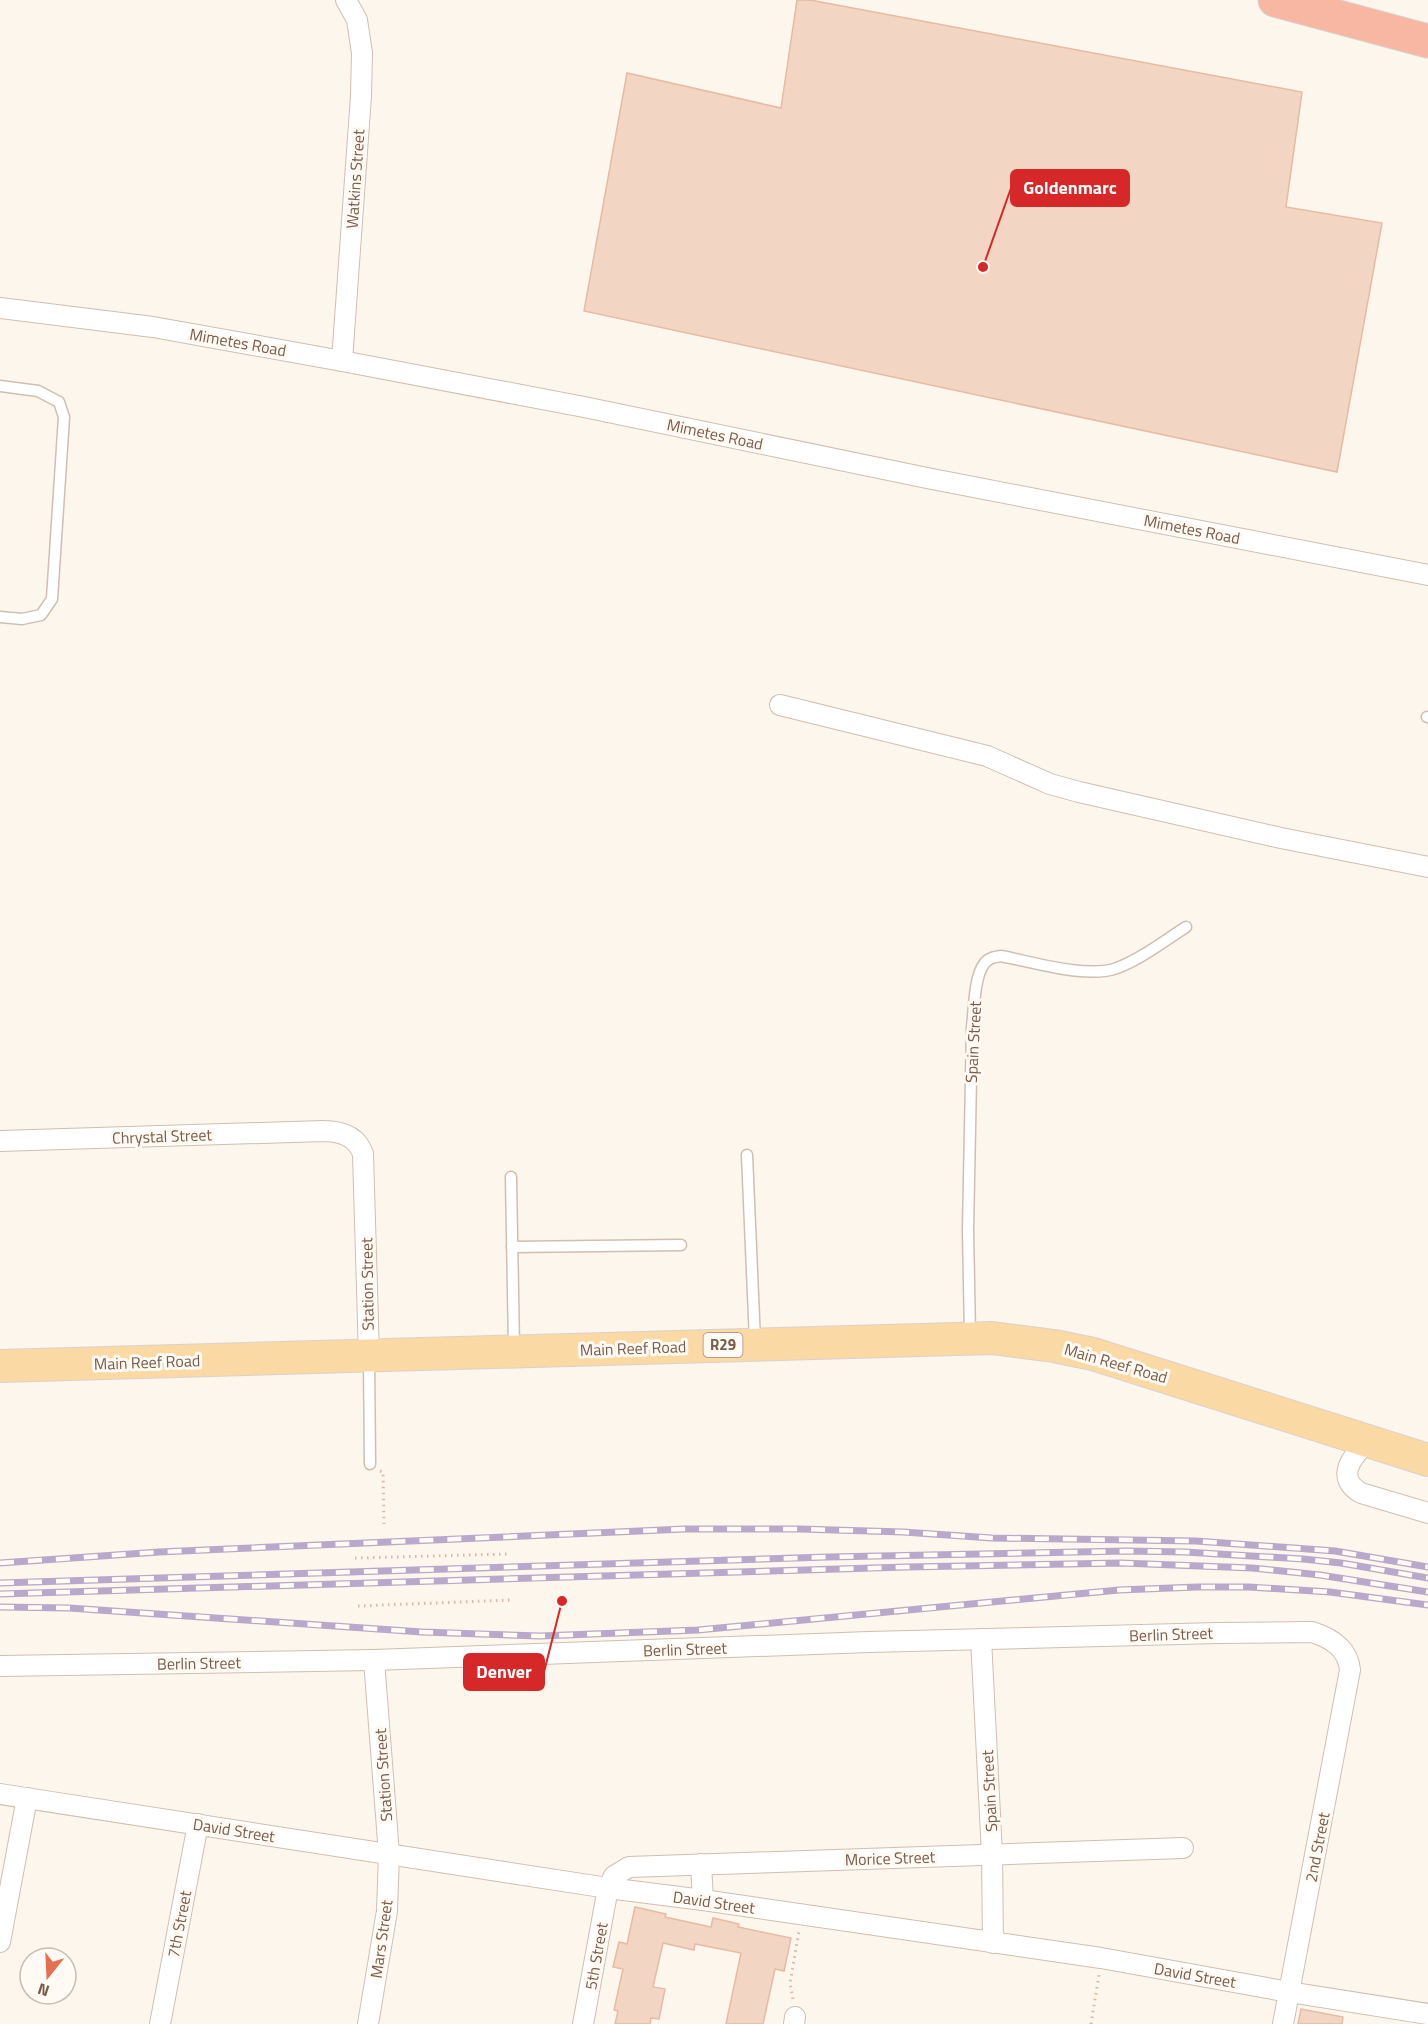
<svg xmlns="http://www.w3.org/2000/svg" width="1428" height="2024" font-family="'Titillium Web',sans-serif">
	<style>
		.building { fill: #f3d5c3; stroke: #e6bba3; stroke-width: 1.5 }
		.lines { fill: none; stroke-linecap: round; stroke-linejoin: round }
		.service-casing { stroke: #d1beb0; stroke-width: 13 }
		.minor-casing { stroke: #d1beb0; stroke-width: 22 }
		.primary-casing { stroke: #dad1cd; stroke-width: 34 }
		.motorway-casing { stroke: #dad1cd; stroke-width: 35 }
		.path { stroke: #d9b8a5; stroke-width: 3; stroke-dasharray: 1.5 4.5; stroke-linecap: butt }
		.service { stroke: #fff; stroke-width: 10 }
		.minor { stroke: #fff; stroke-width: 20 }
		.primary { stroke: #fbd9a5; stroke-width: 32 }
		.motorway { stroke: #f7b7a3; stroke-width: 33 }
		.rail-casing { stroke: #b9a8c9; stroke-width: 7 }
		.rail { stroke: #fffaf3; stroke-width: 4.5; stroke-dasharray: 14; stroke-linecap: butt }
		.labels { text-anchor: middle; stroke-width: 6; stroke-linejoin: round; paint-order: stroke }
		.shield { fill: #fffaf3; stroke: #a28b7f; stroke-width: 1.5 }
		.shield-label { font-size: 15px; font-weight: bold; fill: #7a5c4d }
		.street-label { font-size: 16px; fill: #7a5c4d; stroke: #fffaf3 }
		.leader { fill: none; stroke: #d62828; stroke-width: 2 }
		.callout-dot { fill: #d62828; stroke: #fffaf3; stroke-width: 2 }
		.callout { fill: #d62828; stroke: #d62828; stroke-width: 2 }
		.callout-label { font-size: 18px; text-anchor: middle; font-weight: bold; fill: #fff }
	</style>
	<rect width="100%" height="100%" fill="#fdf6ec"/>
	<g class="building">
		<path d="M797 0H810L1302 92 1286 207 1382 223 1337 472 584 311 627 73 781 108Z"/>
		<path d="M635 1907 666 1914 665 1917 711 1927 713 1918 739 1924 738 1927 791 1938 784 1971 775 1969 763 2024H726L741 1953 695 1944 694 1950 663 1943 653 1987 665 1989 659 2019 651 2018 650 2024H615L618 2011 614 2010 623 1969 613 1967 619 1942 627 1944Z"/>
		<path d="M1301 2009 1343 2017 1342 2024H1298Z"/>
	</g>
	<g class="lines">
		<defs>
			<g id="service">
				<path d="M0 386 38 391 59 402 64 417 52 599 41 615 22 619 0 617"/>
				<path d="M1427 717H1428"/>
				<path d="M747 1155 755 1341"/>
				<path d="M511 1177 514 1348"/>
				<path d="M512 1247 681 1245"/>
				<path d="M970 1335 968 1230 972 1027C974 1011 974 977 984 964 988 958 994 957 1001 956 1032 962 1088 979 1117 968 1141 959 1164 941 1186 927"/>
				<path d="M369 1359 370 1464"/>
			</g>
			<g id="minor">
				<path d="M0 308 153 327 342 361 584 407 927 478 1428 575"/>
				<path d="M342 361 361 96 362 53 357 20 346 0"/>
				<path d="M780 705 987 756 1050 784 1079 792 1281 838 1428 867"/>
				<path d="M0 1141 323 1131C341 1131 357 1136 363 1154L369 1356"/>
				<path d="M1368 1441C1351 1457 1335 1478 1361 1493L1428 1513"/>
				<path d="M981 1639 992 1854 993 1943"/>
				<path d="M0 1666 374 1660 869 1642 1218 1633 1312 1632C1331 1638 1348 1648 1350 1670L1283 2024"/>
				<path d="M0 1794 608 1888 703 1900 1101 1958 1289 1992 1428 2014"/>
				<path d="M701 1864 703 1900"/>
				<path d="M0 1942 27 1798"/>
				<path d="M160 2024 198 1824"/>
				<path d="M368 2024 387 1911 389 1854 374 1660"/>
				<path d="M583 2024 608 1888 614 1876 629 1867 1183 1848"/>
				<path d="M794 2024 795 2017"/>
			</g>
			<path id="primary" d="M0 1366 992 1338 1054 1346 1093 1354 1428 1460"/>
			<path id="motorway" d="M1275 0 1428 41"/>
		</defs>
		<use href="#service" class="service-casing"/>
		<use href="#minor" class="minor-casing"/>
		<use href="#primary" class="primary-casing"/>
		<use href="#motorway" class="motorway-casing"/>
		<g class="path">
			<path d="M380 1471 383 1472 384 1524"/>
			<path d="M355 1558 509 1554"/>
			<path d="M358 1606 512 1600"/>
			<path d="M793 1999 790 1983 799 1931"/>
			<path d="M1091 2024 1099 1975"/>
		</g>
		<use href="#service" class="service"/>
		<use href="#minor" class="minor"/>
		<use href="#primary" class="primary"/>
		<use href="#motorway" class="motorway"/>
		<defs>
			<g id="rail">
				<path d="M0 1563 159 1552 685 1529H800L903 1532 992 1538 1196 1541 1335 1551 1428 1567"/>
				<path d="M0 1583 828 1557 1126 1551 1185 1552 1303 1559 1341 1563 1428 1578"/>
				<path d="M0 1594 906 1567 1121 1563 1252 1568 1320 1575 1428 1592"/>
				<path d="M0 1607 69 1608 422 1632 540 1636 698 1630 1119 1590 1197 1587H1249L1330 1592 1428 1605"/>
			</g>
		</defs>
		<use href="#rail" class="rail-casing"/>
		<use href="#rail" class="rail"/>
	</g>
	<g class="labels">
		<rect class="shield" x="703.5" y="1333" width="39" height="24" rx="4.5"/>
		<g class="shield-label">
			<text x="723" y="1350">R29</text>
		</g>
		<g class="street-label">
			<text transform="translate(355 179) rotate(-86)" y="6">Watkins Street</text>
			<text transform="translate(238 342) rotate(10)" y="6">Mimetes Road</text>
			<text transform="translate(715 434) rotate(12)" y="6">Mimetes Road</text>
			<text transform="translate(1192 529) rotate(11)" y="6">Mimetes Road</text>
			<text transform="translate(973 1042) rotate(-87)" y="6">Spain Street</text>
			<text transform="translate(162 1136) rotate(-2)" y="6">Chrystal Street</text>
			<text transform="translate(367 1284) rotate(-91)" y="6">Station Street</text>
			<text transform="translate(633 1348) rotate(-2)" y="6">Main Reef Road</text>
			<text transform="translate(147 1362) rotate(-2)" y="6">Main Reef Road</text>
			<text transform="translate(1116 1363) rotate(16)" y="6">Main Reef Road</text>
			<text transform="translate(1171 1634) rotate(-2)" y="6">Berlin Street</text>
			<text transform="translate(685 1649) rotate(-2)" y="6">Berlin Street</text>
			<text transform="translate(199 1663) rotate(-1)" y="6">Berlin Street</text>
			<text transform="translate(383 1775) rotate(-94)" y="6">Station Street</text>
			<text transform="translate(989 1791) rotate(-93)" y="6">Spain Street</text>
			<text transform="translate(234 1830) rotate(9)" y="6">David Street</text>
			<text transform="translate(1317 1847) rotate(-79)" y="6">2nd Street</text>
			<text transform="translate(890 1858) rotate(-2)" y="6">Morice Street</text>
			<text transform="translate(714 1902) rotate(8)" y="6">David Street</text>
			<text transform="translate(179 1924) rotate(-79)" y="6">7th Street</text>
			<text transform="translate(381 1939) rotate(-82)" y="6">Mars Street</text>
			<text transform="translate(596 1956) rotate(-80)" y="6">5th Street</text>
			<text transform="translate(1195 1975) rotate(10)" y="6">David Street</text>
		</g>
	</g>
	<path class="leader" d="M983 267L1011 188M562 1601L544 1672"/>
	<g class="callout-dot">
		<circle cx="983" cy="267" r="6"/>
		<circle cx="562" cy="1601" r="6"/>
	</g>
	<g class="callout">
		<rect x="1011" y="170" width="118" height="36" rx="6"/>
		<rect x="464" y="1654" width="80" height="36" rx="6"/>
	</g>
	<g class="callout-label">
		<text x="1070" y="194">Goldenmarc</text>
		<text x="504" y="1678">Denver</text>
	</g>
	<g transform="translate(48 1976) rotate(198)"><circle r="28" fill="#fffaf3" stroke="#cabbb1" stroke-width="1.5"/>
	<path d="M0-4.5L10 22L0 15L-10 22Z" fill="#e76f51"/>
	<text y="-9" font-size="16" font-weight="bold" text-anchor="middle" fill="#7a5c4d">N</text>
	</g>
</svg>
